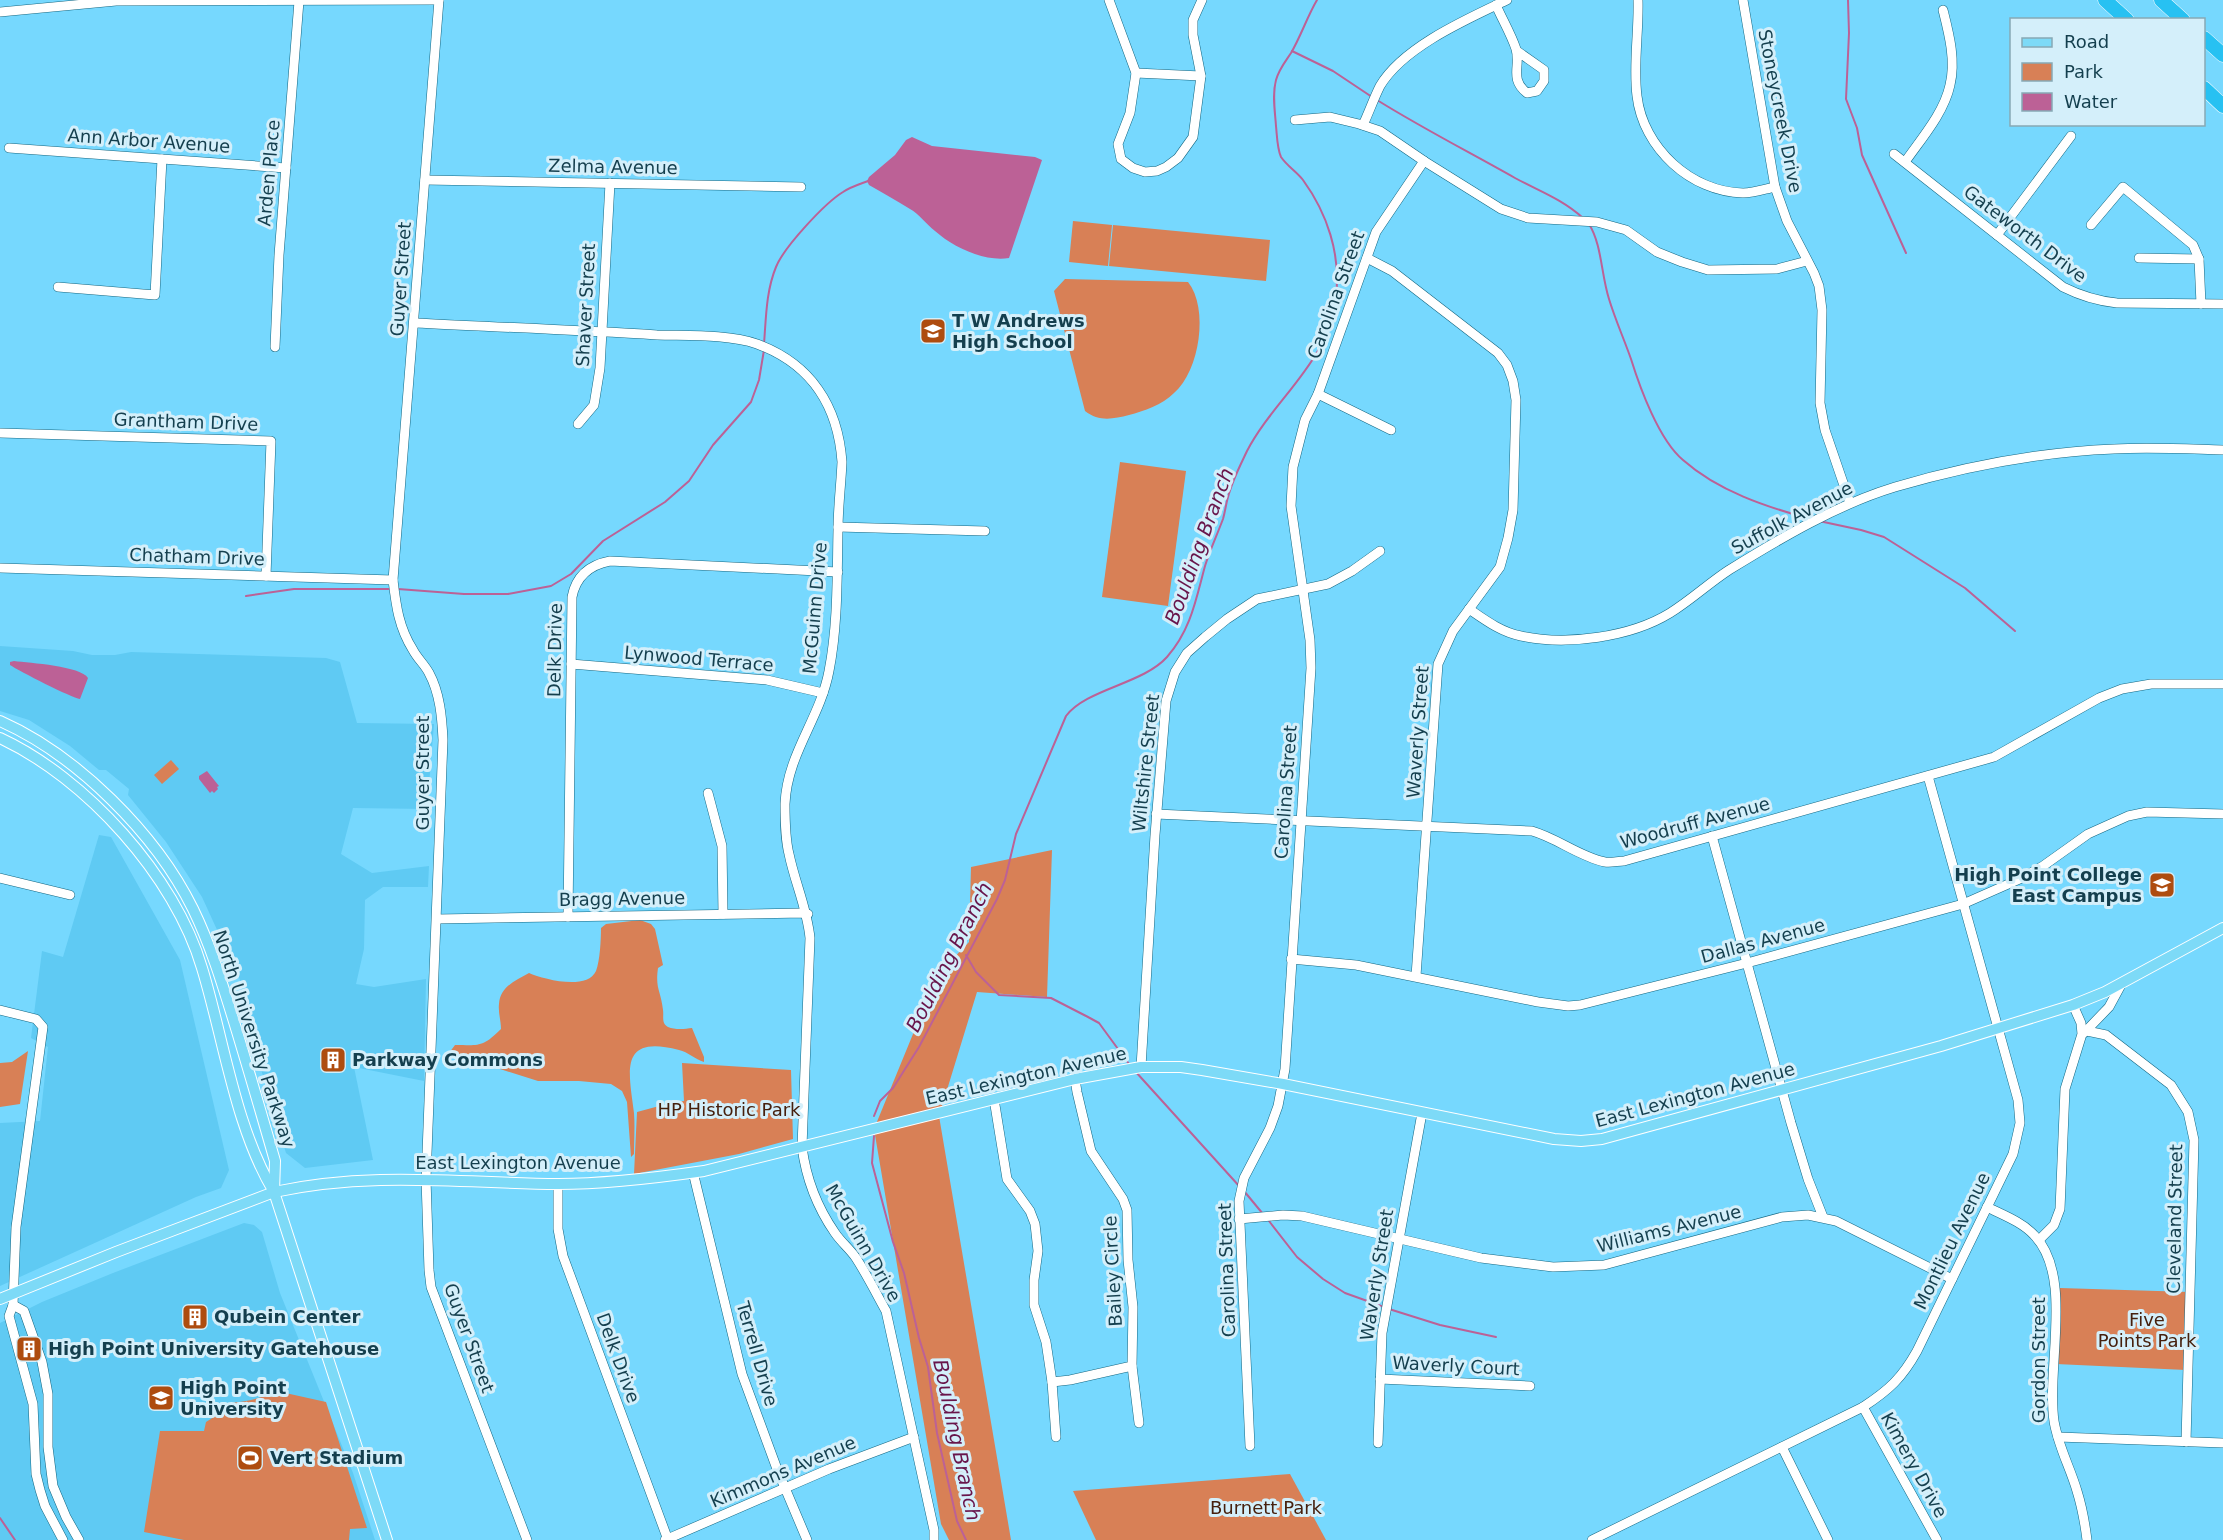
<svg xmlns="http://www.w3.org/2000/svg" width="2223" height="1540" font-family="'DejaVu Sans',sans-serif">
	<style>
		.built { fill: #5fcaf3 }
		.green { fill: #d88056 }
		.water { fill: #bc6196 }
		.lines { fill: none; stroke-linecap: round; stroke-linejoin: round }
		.stream { stroke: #bc6196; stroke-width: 2 }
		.minor-casing { stroke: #146782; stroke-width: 10 }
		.major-casing { stroke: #fff; stroke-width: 12 }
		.highway-casing { stroke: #fff; stroke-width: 15 }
		.minor { stroke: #fff; stroke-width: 9 }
		.major { stroke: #7ddaf7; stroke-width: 10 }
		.highway { stroke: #27c1f2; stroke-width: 14 }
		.labels { text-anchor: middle; stroke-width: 6; stroke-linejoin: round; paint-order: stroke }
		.street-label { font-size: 18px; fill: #143f4e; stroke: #d4effa }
		.poi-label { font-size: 18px; font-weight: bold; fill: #143f4e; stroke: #d4effa; text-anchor: start }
		.park-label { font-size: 18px; fill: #46200d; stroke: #d4effa }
		.water-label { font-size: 20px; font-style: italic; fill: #68154b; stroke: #d4effa }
	</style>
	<rect width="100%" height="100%" fill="#76d8fe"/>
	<g class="built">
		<path d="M0 646 73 651 92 655H115L131 652 326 658 340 662 357 723 434 724 427 809 353 808 341 854 372 873 429 866 428 887H383L365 900 364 949 356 984 374 987 426 979 424 1081 354 1067 373 1160 305 1168 286 1153 242 1006 240 980 202 897 166 842 128 795 129 789 106 770H99L70 746 29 720 0 711Z"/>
		<path d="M99 835 111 837 180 960 229 1170 221 1188 196 1197 0 1286V1123L40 1121 48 1047 31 1038 42 951 63 957Z"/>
		<path d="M244 1223 254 1225 262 1232 280 1293 353 1473 375 1540H0V1323L42 1302 113 1273Z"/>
	</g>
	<g class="green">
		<path d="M1073 221 1112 225 1108 266 1069 262Z"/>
		<path d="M1113 225 1270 240 1266 281 1109 266Z"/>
		<path d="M1065 279 1188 282C1209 308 1200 371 1174 393 1162 405 1144 411 1129 415 1113 419 1099 422 1085 411L1054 291Z"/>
		<path d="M1120 462 1186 471 1168 606 1102 597Z"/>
		<path d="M171 760 179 769 162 784 154 775Z"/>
		<path d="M1052 850 1047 997 977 992 939 1116 1011 1540H949L941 1524 874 1129 913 1034 918 1010 940 972 969 942 971 867Z"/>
		<path d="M640 920 651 924 655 929 663 965 658 968C655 989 661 991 663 1010 664 1016 661 1023 668 1027 675 1030 685 1029 692 1028L704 1057V1062C695 1059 688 1052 679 1050 618 1034 629 1072 634 1113 635 1126 634 1141 634 1154L631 1157 627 1102 622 1091 611 1084 579 1081H538L500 1069 489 1062 446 1057 455 1045C479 1045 482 1048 501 1029 501 1021 498 1012 499 1004 500 987 516 980 529 973 543 979 587 991 596 971 600 961 601 939 601 928L606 924Z"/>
		<path d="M28 1051 20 1104 0 1107V1063L12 1062Z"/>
		<path d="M682 1063 791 1070 793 1139 739 1154 634 1174 637 1112 674 1102 684 1101Z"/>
		<path d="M2060 1288 2190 1292 2186 1370 2056 1364Z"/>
		<path d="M281 1392 326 1402 367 1528 350 1529 349 1540H184L144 1532 160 1431H204L206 1422 217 1415 221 1405C230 1402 237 1403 246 1401 258 1399 269 1394 281 1392Z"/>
		<path d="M1290 1474 1326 1540H1096L1073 1491Z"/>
	</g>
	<g class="water">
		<path d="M912 137 932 146 1035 157 1042 160 1009 258C984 262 953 247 935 231 926 224 919 214 910 209 897 201 883 193 869 185L867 181 869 177 895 155 906 140Z"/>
		<path d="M14 661C30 663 81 666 88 678L80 699C72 698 19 671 10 665V662Z"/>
		<path d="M207 771 219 786 217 787 218 789 214 793 212 791 210 793 199 779V776Z"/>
	</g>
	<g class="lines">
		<g class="stream">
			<path d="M1848 0 1849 33 1846 99 1857 128 1862 155 1906 253"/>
			<path d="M1292 51 1333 71 1372 97"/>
			<path d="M1377 100C1422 128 1469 152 1515 178 1539 191 1562 199 1583 218"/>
			<path d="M1589 224C1602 245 1601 274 1609 299 1615 319 1624 339 1631 359 1640 388 1659 440 1683 460 1718 491 1766 507 1811 519"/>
			<path d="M764 344C766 319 766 291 776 267 784 247 825 203 843 192 850 187 860 184 868 181"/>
			<path d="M1819 521 1861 530 1884 537 1965 588 2015 631"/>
			<path d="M398 589 464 594H508L551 586 571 574 603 541 665 502 689 481 713 445 751 402 759 380 764 350"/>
			<path d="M246 596 294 589H392"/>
			<path d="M966 955 976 972 999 995 1051 998 1088 1017 1099 1023 1129 1064"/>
			<path d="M1135 1071 1240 1187"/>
			<path d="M874 1116 880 1101 893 1088 919 1047 997 899 1005 880 1016 834 1066 716C1086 689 1143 684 1167 657 1191 630 1196 599 1205 566 1210 550 1217 535 1223 519 1225 512 1226 504 1228 497 1232 481 1240 466 1247 451 1276 396 1329 363 1336 296 1341 254 1327 213 1303 180 1297 172 1287 166 1281 157 1277 148 1277 135 1276 126 1275 111 1272 95 1276 80 1279 69 1285 62 1291 53 1301 36 1307 17 1317 0"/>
			<path d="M874 1136 872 1163 893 1242 904 1273 919 1338 928 1367 937 1433 957 1521 966 1540"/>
			<path d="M1244 1191 1263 1214"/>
			<path d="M1269 1221 1297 1257 1323 1279 1345 1293 1384 1307"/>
			<path d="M1389 1309 1440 1325 1496 1337"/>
			<path d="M0 1518 15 1540"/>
		</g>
		<defs>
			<g id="minor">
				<path d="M439 0 393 580C396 606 399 628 413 650 417 658 425 665 429 673 440 693 442 718 443 740L426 1179 429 1270 431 1287 527 1540"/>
				<path d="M1109 0 1136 73 1130 113 1118 144 1121 159 1133 168 1145 172 1157 171 1166 167 1178 158 1193 137 1201 76 1193 35V20L1202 0"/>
				<path d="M1638 0C1639 32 1633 65 1637 96 1643 148 1691 192 1743 193 1754 193 1765 189 1775 187"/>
				<path d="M1743 0 1775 187 1787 221 1814 273 1819 286 1822 310 1820 403 1825 430 1850 503"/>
				<path d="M1496 5C1502 19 1511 34 1516 49 1521 66 1509 79 1527 93L1537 91 1544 81V70L1517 51"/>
				<path d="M0 12 116 1 439 0"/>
				<path d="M1136 73 1201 76"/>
				<path d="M1295 120 1330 117 1359 124 1380 131 1424 161 1501 209 1528 218 1597 222 1626 230 1657 252 1682 262 1708 270 1777 269 1807 261"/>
				<path d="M1363 125C1369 112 1374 98 1380 86 1403 47 1467 19 1507 0"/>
				<path d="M9 148 286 168"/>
				<path d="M1894 154 2063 287C2081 296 2097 301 2117 303L2223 304"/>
				<path d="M1905 162C1921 139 1944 113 1950 85 1956 60 1949 34 1943 10"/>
				<path d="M425 180 801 187"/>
				<path d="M2091 225 2123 187 2193 245 2199 259 2201 304"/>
				<path d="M1997 235 2071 136"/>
				<path d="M1367 258 1392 271 1498 353 1507 365 1513 381 1516 400 1513 510 1508 538 1500 567 1453 631 1438 664 1416 976"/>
				<path d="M2139 258 2199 259"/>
				<path d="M58 287 155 295 162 159"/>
				<path d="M415 323C495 327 576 330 657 335 687 336 728 334 757 344 811 364 838 406 842 462 841 485 838 507 838 530 837 577 838 625 829 671 820 719 787 754 785 804 785 821 785 838 789 854 795 883 807 908 810 938L802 1147C806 1178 817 1207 835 1233 841 1242 850 1249 856 1258 867 1275 876 1293 886 1311L934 1530V1540"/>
				<path d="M275 347 279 255 299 1"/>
				<path d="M1318 394 1391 430"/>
				<path d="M578 424 594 405 600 368 610 183"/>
				<path d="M0 433 271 441 266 576"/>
				<path d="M838 527 985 531"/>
				<path d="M0 568 393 580"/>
				<path d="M1469 609C1485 620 1501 632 1521 636 1567 646 1631 637 1670 613 1691 600 1709 583 1729 570 1781 538 1836 505 1895 487 1966 466 2041 452 2114 449 2150 447 2187 449 2223 450"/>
				<path d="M571 664 767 680 823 693"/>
				<path d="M708 793 722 846 723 914"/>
				<path d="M1156 814 1532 831C1557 838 1580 857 1605 862 1611 863 1618 861 1624 861L1994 757 2099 698 2122 689 2151 684H2223"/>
				<path d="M1712 836 1791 1123 1808 1179 1823 1217"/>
				<path d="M0 878 70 895"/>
				<path d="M568 917 572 597C576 576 589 565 610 561L838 572"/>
				<path d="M437 919 804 913 808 914"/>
				<path d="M1291 959 1356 965 1538 1002 1568 1006 1580 1005 1747 963 1963 904 2022 878 2043 866 2088 834 2128 816 2147 812 2223 814"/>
				<path d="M0 1010 36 1019 43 1027 16 1227 13 1305 9 1316 33 1404 36 1474 40 1490 45 1506 63 1540"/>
				<path d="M2087 1031 2106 1035 2171 1085 2188 1112 2194 1140 2186 1442"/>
				<path d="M2084 1033 2109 1007 2122 983"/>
				<path d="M1141 1067 1155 835 1166 701 1175 672 1187 653 1205 637 1227 619 1257 599 1328 584 1352 571 1380 551"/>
				<path d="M994 1099 1007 1179 1030 1211 1035 1224 1038 1251 1034 1280V1305L1046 1342 1052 1382 1070 1380 1132 1366 1133 1307 1128 1260 1127 1210 1123 1199 1091 1151 1077 1092 1075 1079"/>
				<path d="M693 1172 742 1374 777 1469 807 1540"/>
				<path d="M558 1184V1229L563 1256 668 1540"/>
				<path d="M1987 1207C2003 1215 2022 1222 2034 1235 2074 1276 2046 1367 2054 1421 2058 1446 2070 1467 2077 1491 2082 1507 2085 1524 2087 1540"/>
				<path d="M1239 1219 1283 1215 1302 1216 1481 1258 1553 1267 1604 1265 1782 1217 1808 1215 1836 1221 1952 1279"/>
				<path d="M2039 1240 2054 1225 2060 1209 2065 1089 2082 1034 2081 1023 2073 1005"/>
				<path d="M13 1305 24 1311 42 1362 48 1394V1447L53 1486 66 1517 79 1540"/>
				<path d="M1132 1366 1139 1423"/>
				<path d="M1380 1379 1530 1386"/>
				<path d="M1052 1382 1056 1437"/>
				<path d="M1863 1407 1937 1540"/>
				<path d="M2058 1437 2223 1443"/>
				<path d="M1378 1443 1382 1333 1422 1113"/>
				<path d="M1250 1446 1239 1201 1244 1178 1270 1128 1278 1106 1285 1069 1311 668 1310 640 1291 506 1293 467 1305 420 1318 394 1376 232 1424 161"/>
				<path d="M1782 1447 1828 1540"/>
				<path d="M665 1540 829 1469 914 1437"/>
				<path d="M1592 1540 1863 1407C1889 1390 1902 1378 1917 1351L2013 1154 2020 1123 2018 1100 1928 776"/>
			</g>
			<g id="major">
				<path d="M0 721C77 755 156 834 193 909 211 946 223 986 235 1025 249 1071 262 1116 275 1161L274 1192"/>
				<path d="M0 738C86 778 175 876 202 968 224 1040 235 1127 274 1192L387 1540"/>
				<path d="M0 1299 116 1252 274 1192C372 1171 460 1183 558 1184 607 1184 655 1178 704 1171L1075 1079 1141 1067H1181L1202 1070 1283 1084 1554 1139 1581 1141 1602 1139 1941 1046 2073 1005 2105 992 2223 928"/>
			</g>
			<g id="highway">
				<path d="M2105 0 2127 20"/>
				<path d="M2161 0 2183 20"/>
				<path d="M2204 38 2223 55"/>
				<path d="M2204 88 2223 106"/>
			</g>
		</defs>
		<use href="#minor" class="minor-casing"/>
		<use href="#major" class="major-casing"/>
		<use href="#highway" class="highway-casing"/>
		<use href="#minor" class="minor"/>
		<use href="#major" class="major"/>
		<use href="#highway" class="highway"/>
	</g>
	<defs>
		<symbol id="school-square" viewBox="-11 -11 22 22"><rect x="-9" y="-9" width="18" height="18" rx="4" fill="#ae4c0f" stroke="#d4effa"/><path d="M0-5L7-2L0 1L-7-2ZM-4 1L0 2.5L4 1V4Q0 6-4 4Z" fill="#fff"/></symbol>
		<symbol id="building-square" viewBox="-11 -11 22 22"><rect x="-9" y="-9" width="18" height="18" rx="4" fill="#ae4c0f" stroke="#d4effa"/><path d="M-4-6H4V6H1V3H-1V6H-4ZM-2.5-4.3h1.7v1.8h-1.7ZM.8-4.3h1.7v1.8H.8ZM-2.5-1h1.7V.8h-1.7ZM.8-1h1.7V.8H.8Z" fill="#fff"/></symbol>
		<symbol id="university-square" viewBox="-11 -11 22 22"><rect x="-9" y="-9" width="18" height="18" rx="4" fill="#ae4c0f" stroke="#d4effa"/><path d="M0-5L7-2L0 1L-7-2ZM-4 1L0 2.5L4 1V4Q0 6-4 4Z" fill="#fff"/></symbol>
		<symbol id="stadium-square" viewBox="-11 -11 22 22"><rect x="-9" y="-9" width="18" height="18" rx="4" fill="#ae4c0f" stroke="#d4effa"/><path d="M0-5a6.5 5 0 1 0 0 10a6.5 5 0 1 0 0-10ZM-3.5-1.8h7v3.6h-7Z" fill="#fff"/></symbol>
	</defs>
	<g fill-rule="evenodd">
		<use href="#school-square" x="918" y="316" width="30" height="30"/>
		<use href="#school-square" x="2147" y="870" width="30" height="30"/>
		<use href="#building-square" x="318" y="1045" width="30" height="30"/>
		<use href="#building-square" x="180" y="1302" width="30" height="30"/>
		<use href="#building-square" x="14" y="1334" width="30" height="30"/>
		<use href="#university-square" x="146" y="1383" width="30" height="30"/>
		<use href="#stadium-square" x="235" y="1443" width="30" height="30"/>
	</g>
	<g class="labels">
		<g class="street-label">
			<text transform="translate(1780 111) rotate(79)" y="6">Stoneycreek Drive</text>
			<text transform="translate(149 141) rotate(4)" y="6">Ann Arbor Avenue</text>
			<text transform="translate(613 167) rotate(1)" y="6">Zelma Avenue</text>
			<text transform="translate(269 173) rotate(-85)" y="6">Arden Place</text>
			<text transform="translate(2025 234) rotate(37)" y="6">Gateworth Drive</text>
			<text transform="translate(401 279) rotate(-86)" y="6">Guyer Street</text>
			<text transform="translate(1336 295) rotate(-70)" y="6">Carolina Street</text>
			<text transform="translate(586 305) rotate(-87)" y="6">Shaver Street</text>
			<text transform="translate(186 422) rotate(2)" y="6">Grantham Drive</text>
			<text transform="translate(1792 518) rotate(-28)" y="6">Suffolk Avenue</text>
			<text transform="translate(197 557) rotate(2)" y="6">Chatham Drive</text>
			<text transform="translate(815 608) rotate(-85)" y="6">McGuinn Drive</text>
			<text transform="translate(555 650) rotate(-89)" y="6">Delk Drive</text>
			<text transform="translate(699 659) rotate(5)" y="6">Lynwood Terrace</text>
			<text transform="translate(1418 732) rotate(-86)" y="6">Waverly Street</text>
			<text transform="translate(1146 763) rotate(-84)" y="6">Wiltshire Street</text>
			<text transform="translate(423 773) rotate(-90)" y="6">Guyer Street</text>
			<text transform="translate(1286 792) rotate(-86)" y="6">Carolina Street</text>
			<text transform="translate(1695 823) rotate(-15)" y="6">Woodruff Avenue</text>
			<text transform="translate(622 899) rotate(-1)" y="6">Bragg Avenue</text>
			<text transform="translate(1763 941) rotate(-15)" y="6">Dallas Avenue</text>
			<text transform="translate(254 1039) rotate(72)" y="6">North University Parkway</text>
			<text transform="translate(1026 1076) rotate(-13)" y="6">East Lexington Avenue</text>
			<text transform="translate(1695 1095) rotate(-15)" y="6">East Lexington Avenue</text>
			<text x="518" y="1169">East Lexington Avenue</text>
			<text transform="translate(2175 1219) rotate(-89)" y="6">Cleveland Street</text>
			<text transform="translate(1669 1229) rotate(-14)" y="6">Williams Avenue</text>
			<text transform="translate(1952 1241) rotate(-64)" y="6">Montlieu Avenue</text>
			<text transform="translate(863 1243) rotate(60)" y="6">McGuinn Drive</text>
			<text transform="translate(1227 1270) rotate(-92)" y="6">Carolina Street</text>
			<text transform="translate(1113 1271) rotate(-93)" y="6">Bailey Circle</text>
			<text transform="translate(1377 1275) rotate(-81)" y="6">Waverly Street</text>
			<text transform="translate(469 1338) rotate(70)" y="6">Guyer Street</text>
			<text transform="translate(757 1354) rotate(74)" y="6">Terrell Drive</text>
			<text transform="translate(618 1358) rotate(70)" y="6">Delk Drive</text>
			<text transform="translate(2039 1360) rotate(-90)" y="6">Gordon Street</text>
			<text transform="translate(1456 1366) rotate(3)" y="6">Waverly Court</text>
			<text transform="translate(1914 1465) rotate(61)" y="6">Kimery Drive</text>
			<text transform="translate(783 1472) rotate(-23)" y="6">Kimmons Avenue</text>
		</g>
		<g class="poi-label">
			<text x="952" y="327">T W Andrews<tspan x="952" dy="21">High School</tspan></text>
			<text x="2142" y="881" text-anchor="end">High Point College<tspan x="2142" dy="21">East Campus</tspan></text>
			<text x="352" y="1066">Parkway Commons</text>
			<text x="214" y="1323">Qubein Center</text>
			<text x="48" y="1355">High Point University Gatehouse</text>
			<text x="180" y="1394">High Point<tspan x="180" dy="21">University</tspan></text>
			<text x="270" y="1464">Vert Stadium</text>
		</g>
		<g class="park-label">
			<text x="729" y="1116">HP Historic Park</text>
			<text x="2147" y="1326">Five<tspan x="2147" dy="21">Points Park</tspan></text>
			<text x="1266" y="1514">Burnett Park</text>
		</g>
		<g class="water-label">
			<text transform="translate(1199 546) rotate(-70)" y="7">Boulding Branch</text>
			<text transform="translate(949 957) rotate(-63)" y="7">Boulding Branch</text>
			<text transform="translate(957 1440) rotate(78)" y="7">Boulding Branch</text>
		</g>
	</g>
	<rect x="2010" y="18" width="195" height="108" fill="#d4effa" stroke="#87a9b5" stroke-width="1.5"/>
	<rect x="2022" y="38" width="30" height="9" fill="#7ddaf7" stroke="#87a9b5" stroke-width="1.5"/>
	<text x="2064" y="48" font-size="18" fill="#143f4e">Road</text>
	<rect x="2022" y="63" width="30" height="18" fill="#d88056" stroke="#87a9b5" stroke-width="1.5"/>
	<text x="2064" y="78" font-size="18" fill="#143f4e">Park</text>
	<rect x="2022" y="93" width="30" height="18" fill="#bc6196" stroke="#87a9b5" stroke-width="1.5"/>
	<text x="2064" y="108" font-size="18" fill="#143f4e">Water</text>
</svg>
